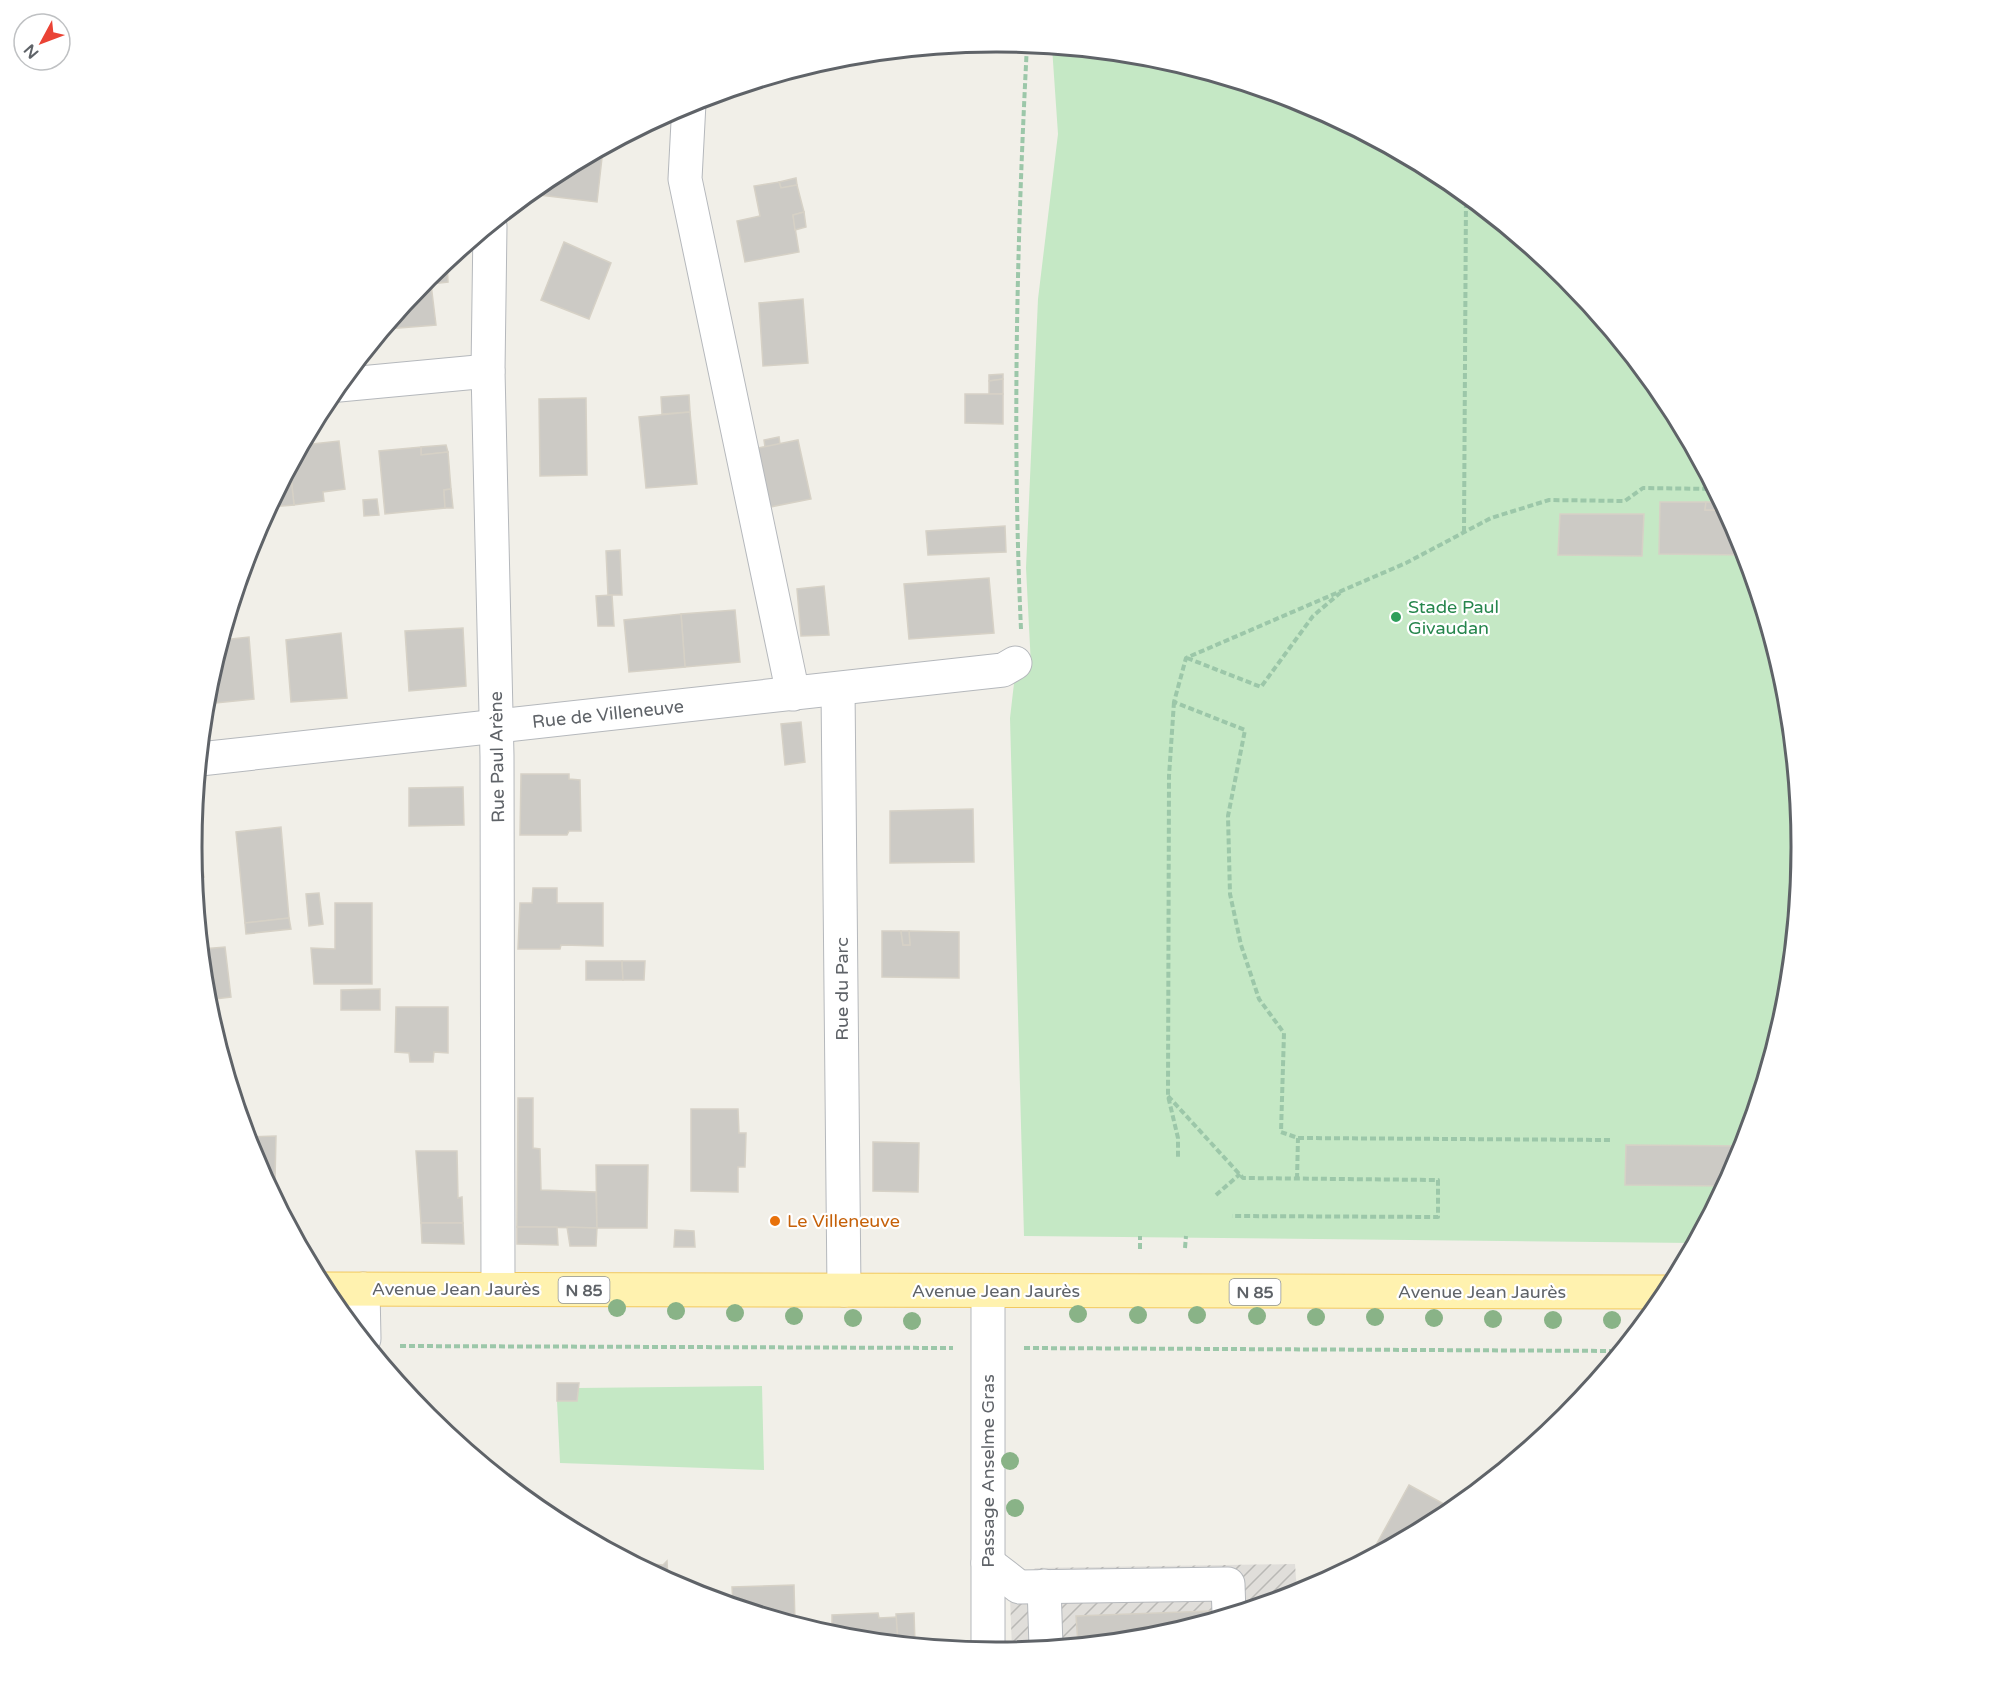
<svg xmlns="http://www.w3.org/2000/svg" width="1993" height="1694" font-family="'Varela Round',sans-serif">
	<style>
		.industrial { fill: url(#industrial-furrows) }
		.green { fill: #c5e8c5 }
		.building { fill: #cccac5; stroke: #d6d1c6; stroke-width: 1.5 }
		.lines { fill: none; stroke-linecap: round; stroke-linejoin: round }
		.minor-casing { stroke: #b5b8bc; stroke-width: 35 }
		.major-casing { stroke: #f2c960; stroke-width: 35 }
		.path { stroke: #9cc7a9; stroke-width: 4; stroke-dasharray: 6 3; stroke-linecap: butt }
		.minor { stroke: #fff; stroke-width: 33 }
		.major { stroke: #fff2af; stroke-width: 33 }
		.tree { fill: #89b387 }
		.leisure-dot { fill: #2e9e5b; stroke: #fff; stroke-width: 2 }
		.food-dot { fill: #e8710a; stroke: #fff; stroke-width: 2 }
		.labels { text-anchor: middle; stroke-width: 4.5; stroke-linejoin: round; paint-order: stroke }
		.shield { fill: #fff; stroke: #8f9295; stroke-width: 1.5 }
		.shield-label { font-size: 16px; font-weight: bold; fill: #5f6368 }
		.leisure-label { font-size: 18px; fill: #27864d; stroke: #fff; text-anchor: start }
		.street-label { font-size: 18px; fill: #5f6368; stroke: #fff }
		.food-label { font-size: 18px; fill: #c56008; stroke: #fff; text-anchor: start }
		.rim { fill: none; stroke: #5f6368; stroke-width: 3 }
	</style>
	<defs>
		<pattern id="industrial-furrows" width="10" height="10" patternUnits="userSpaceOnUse" patternTransform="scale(1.5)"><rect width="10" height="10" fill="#e0deda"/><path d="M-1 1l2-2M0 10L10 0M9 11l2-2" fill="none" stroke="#b9b8b5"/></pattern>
	</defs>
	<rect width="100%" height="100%" fill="#f1efe8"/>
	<path class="industrial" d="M1295 1564 1297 1593 1153 1637 1012 1650 1010 1597 1035 1568Z"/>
	<g class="green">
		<path d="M1052 47 1154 58 1305 103 1444 178 1566 278 1666 400 1740 539 1786 690 1801 847 1786 1004 1740 1155 1693 1243 1024 1236 1010 718 1016 666H1031L1026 568 1038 299 1058 134Z"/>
		<path d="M762 1386 764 1470 560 1463 557 1401H577L578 1388Z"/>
	</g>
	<g class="building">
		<path d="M603 149 597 202 540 195 541 185 550 177Z"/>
		<path d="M796 178 797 185 781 188 779 182Z"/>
		<path d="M779 182 781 188 797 185 804 212 793 215 799 252 745 262 737 221 760 216 754 186Z"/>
		<path d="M804 212 806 227 795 230 793 215Z"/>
		<path d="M564 242 611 263 589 319 541 300Z"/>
		<path d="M447 262 448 282 431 284V275Z"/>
		<path d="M431 275V284L421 285Z"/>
		<path d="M431 284 436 325 385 329 421 285Z"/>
		<path d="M803 299 808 363 763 366 759 303Z"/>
		<path d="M1003 374V379L989 381V375Z"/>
		<path d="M1003 379V394H989V381Z"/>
		<path d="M965 394H1003V424L965 423Z"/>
		<path d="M689 395 690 412 662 414 661 397Z"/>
		<path d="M586 398 587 475 540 476 539 399Z"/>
		<path d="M690 412 697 484 646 488 639 417Z"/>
		<path d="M779 437 780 444 765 447 764 440Z"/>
		<path d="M798 440 811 499 765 508 753 449Z"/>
		<path d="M339 441 345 489 323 492 324 501 294 505 290 468 303 445Z"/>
		<path d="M446 445 448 452 421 455V447Z"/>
		<path d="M421 447V455L448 452 451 489 444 490 445 508 385 514 379 451Z"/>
		<path d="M290 468 294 505 270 507Z"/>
		<path d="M451 489 453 508H445L444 490Z"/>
		<path d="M377 499 379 515 364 516 363 500Z"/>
		<path d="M1660 502H1706L1705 510H1725L1740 539 1745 555 1659 554Z"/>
		<path d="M1706 502H1720L1725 510H1705Z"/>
		<path d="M1560 514H1644L1642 556 1558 555Z"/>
		<path d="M1005 526 1006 552 928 555 926 531Z"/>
		<path d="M620 550 622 595H608L606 551Z"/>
		<path d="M989 578 994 633 909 639 904 584Z"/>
		<path d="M824 586 829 635 801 636 797 589Z"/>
		<path d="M612 595 614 626H598L596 596Z"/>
		<path d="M735 610 740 662 685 667 681 614Z"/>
		<path d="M681 614 685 667 629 672 624 620Z"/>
		<path d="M463 628 466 686 409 691 405 631Z"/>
		<path d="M341 633 347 698 291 702 286 640Z"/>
		<path d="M249 637 254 699 206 704 207 690 222 640Z"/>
		<path d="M801 722 805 762 785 765 781 724Z"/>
		<path d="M521 774H569V779L580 780 581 831H569L567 835H520Z"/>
		<path d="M463 787 464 825 409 826V788Z"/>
		<path d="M973 809 974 862 890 863V811Z"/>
		<path d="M281 827 289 918 245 923 236 832Z"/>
		<path d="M193 829H198L204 877 195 878 192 847Z"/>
		<path d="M533 888H557V903H603V946L561 945 560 949H518L520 903H532Z"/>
		<path d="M319 893 323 924 309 926 306 894Z"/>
		<path d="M335 903H372V984H314L311 948 335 949Z"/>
		<path d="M289 918 291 929 246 934 245 923Z"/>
		<path d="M882 931H901L903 945H910L909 931 959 932V978L882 977Z"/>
		<path d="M901 931H909L910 945H903Z"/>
		<path d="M225 947 231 997 207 1000 202 949Z"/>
		<path d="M586 961H622L623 980H586Z"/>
		<path d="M622 961H645L644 980H623Z"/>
		<path d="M380 989V1010H341V990Z"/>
		<path d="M396 1007H448V1053L434 1052 433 1062H410L409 1053 395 1052Z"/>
		<path d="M518 1098H533V1148L540 1149 541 1190 596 1192 597 1228 517 1227Z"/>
		<path d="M691 1109H738L739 1133H746L745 1167H738V1192L691 1191Z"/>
		<path d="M276 1136 275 1180H268V1183L253 1155 247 1137Z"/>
		<path d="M873 1142 919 1143 918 1192 873 1191Z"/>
		<path d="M1626 1145 1743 1146 1724 1186 1625 1185Z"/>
		<path d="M416 1151H457L458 1198 462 1197 463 1223H421Z"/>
		<path d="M596 1165H648L647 1228H597Z"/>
		<path d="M421 1223H463L464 1244 422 1243Z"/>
		<path d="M517 1227H557L558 1245 517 1244Z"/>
		<path d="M567 1227 597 1228 596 1246H570Z"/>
		<path d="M675 1230 694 1231 695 1247H674Z"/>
		<path d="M557 1383H579L577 1401H557Z"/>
		<path d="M1409 1485 1453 1509 1370 1556Z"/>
		<path d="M667 1561 668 1580 637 1563 663 1565Z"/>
		<path d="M794 1585 795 1623 733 1604 732 1587Z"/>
		<path d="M1210 1611V1619L1153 1637 1078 1644 1076 1616Z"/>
		<path d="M878 1613 879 1618 897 1617 898 1642 832 1634V1615Z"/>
		<path d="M914 1613 915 1644 898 1642 896 1614Z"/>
	</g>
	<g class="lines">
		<defs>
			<g id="minor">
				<path d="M689 103 685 179 793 694"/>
				<path d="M490 226 488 371 497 756 498 1287"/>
				<path d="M339 385 488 371"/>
				<path d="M838 689 844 1290"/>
				<path d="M200 759 1003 670 1015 663"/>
				<path d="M363 1289 364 1339"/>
				<path d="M988 1291V1651"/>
				<path d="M988 1563 1019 1587 1228 1584 1229 1614"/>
				<path d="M1044 1586 1046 1647"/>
			</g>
			<path id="major" d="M324 1289 1667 1292"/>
		</defs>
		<use href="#minor" class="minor-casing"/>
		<use href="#major" class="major-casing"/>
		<g class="path">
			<path d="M1464 532 1466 196"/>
			<path d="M1021 629C1012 435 1017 238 1027 45"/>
			<path d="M1187 658 1261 687 1313 616 1340 593"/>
			<path d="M1174 702 1169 776 1168 1096 1178 1138V1159"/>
			<path d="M1168 1096 1243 1178 1438 1180V1217L1232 1216"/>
			<path d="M1610 1140 1298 1138 1281 1132 1284 1033 1259 999 1241 945 1230 894 1228 816 1245 730 1174 702 1186 658 1406 563 1491 518 1549 500 1625 501 1643 488 1713 489"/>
			<path d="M1297 1179 1298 1138"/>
			<path d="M1216 1195 1240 1174"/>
			<path d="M1185 1248 1186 1236"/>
			<path d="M1140 1249V1236"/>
			<path d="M400 1346 953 1348"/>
			<path d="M1024 1348 1619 1351"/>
		</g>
		<use href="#minor" class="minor"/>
		<use href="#major" class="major"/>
	</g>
	<g class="tree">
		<circle cx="617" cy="1308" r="9"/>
		<circle cx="676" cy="1311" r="9"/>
		<circle cx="735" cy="1313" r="9"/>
		<circle cx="1078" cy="1314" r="9"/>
		<circle cx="1138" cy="1315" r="9"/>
		<circle cx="1197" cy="1315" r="9"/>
		<circle cx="794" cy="1316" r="9"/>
		<circle cx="1257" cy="1316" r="9"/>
		<circle cx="1316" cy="1317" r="9"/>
		<circle cx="1375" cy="1317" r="9"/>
		<circle cx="853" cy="1318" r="9"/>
		<circle cx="1434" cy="1318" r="9"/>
		<circle cx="1493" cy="1319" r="9"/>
		<circle cx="1553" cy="1320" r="9"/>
		<circle cx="1612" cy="1320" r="9"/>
		<circle cx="912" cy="1321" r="9"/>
		<circle cx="1010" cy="1461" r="9"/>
		<circle cx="1015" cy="1508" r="9"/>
	</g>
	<circle class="leisure-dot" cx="1396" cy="617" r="6"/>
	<circle class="food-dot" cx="775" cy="1221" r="6"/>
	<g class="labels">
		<g class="shield">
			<rect x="558.5" y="1277" width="51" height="26" rx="4.5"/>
			<rect x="1229.5" y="1279" width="51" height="26" rx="4.5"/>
		</g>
		<g class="shield-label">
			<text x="584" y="1296">N 85</text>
			<text x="1255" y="1298">N 85</text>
		</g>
		<g class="leisure-label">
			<text x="1408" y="613">Stade Paul<tspan x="1408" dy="21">Givaudan</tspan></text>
		</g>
		<g class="street-label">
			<text transform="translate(608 714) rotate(-6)" y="6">Rue de Villeneuve</text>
			<text transform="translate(497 757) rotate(-91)" y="6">Rue Paul Arène</text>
			<text transform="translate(842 989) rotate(-90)" y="6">Rue du Parc</text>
			<text x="456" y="1295">Avenue Jean Jaurès</text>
			<text x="996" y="1297">Avenue Jean Jaurès</text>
			<text x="1482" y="1298">Avenue Jean Jaurès</text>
			<text transform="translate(988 1471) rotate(-90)" y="6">Passage Anselme Gras</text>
		</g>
		<g class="food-label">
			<text x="787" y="1227">Le Villeneuve</text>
		</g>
	</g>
	<path d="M0 0H1993V1694H0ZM996 52H997A794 794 0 0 1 1791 846V848A794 794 0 0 1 997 1642H996A794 794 0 0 1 202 848V846A794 794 0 0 1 996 52Z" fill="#fff" fill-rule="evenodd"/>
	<path class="rim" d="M996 52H997A794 794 0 0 1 1791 846V848A794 794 0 0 1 997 1642H996A794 794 0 0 1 202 848V846A794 794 0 0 1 996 52Z"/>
	<g transform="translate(42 42) rotate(229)"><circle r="28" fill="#ffffff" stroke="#bfc1c3" stroke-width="1.5"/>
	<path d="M0-4.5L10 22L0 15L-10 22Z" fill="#ea4335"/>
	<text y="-9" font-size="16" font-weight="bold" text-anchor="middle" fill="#5f6368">N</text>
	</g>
</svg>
